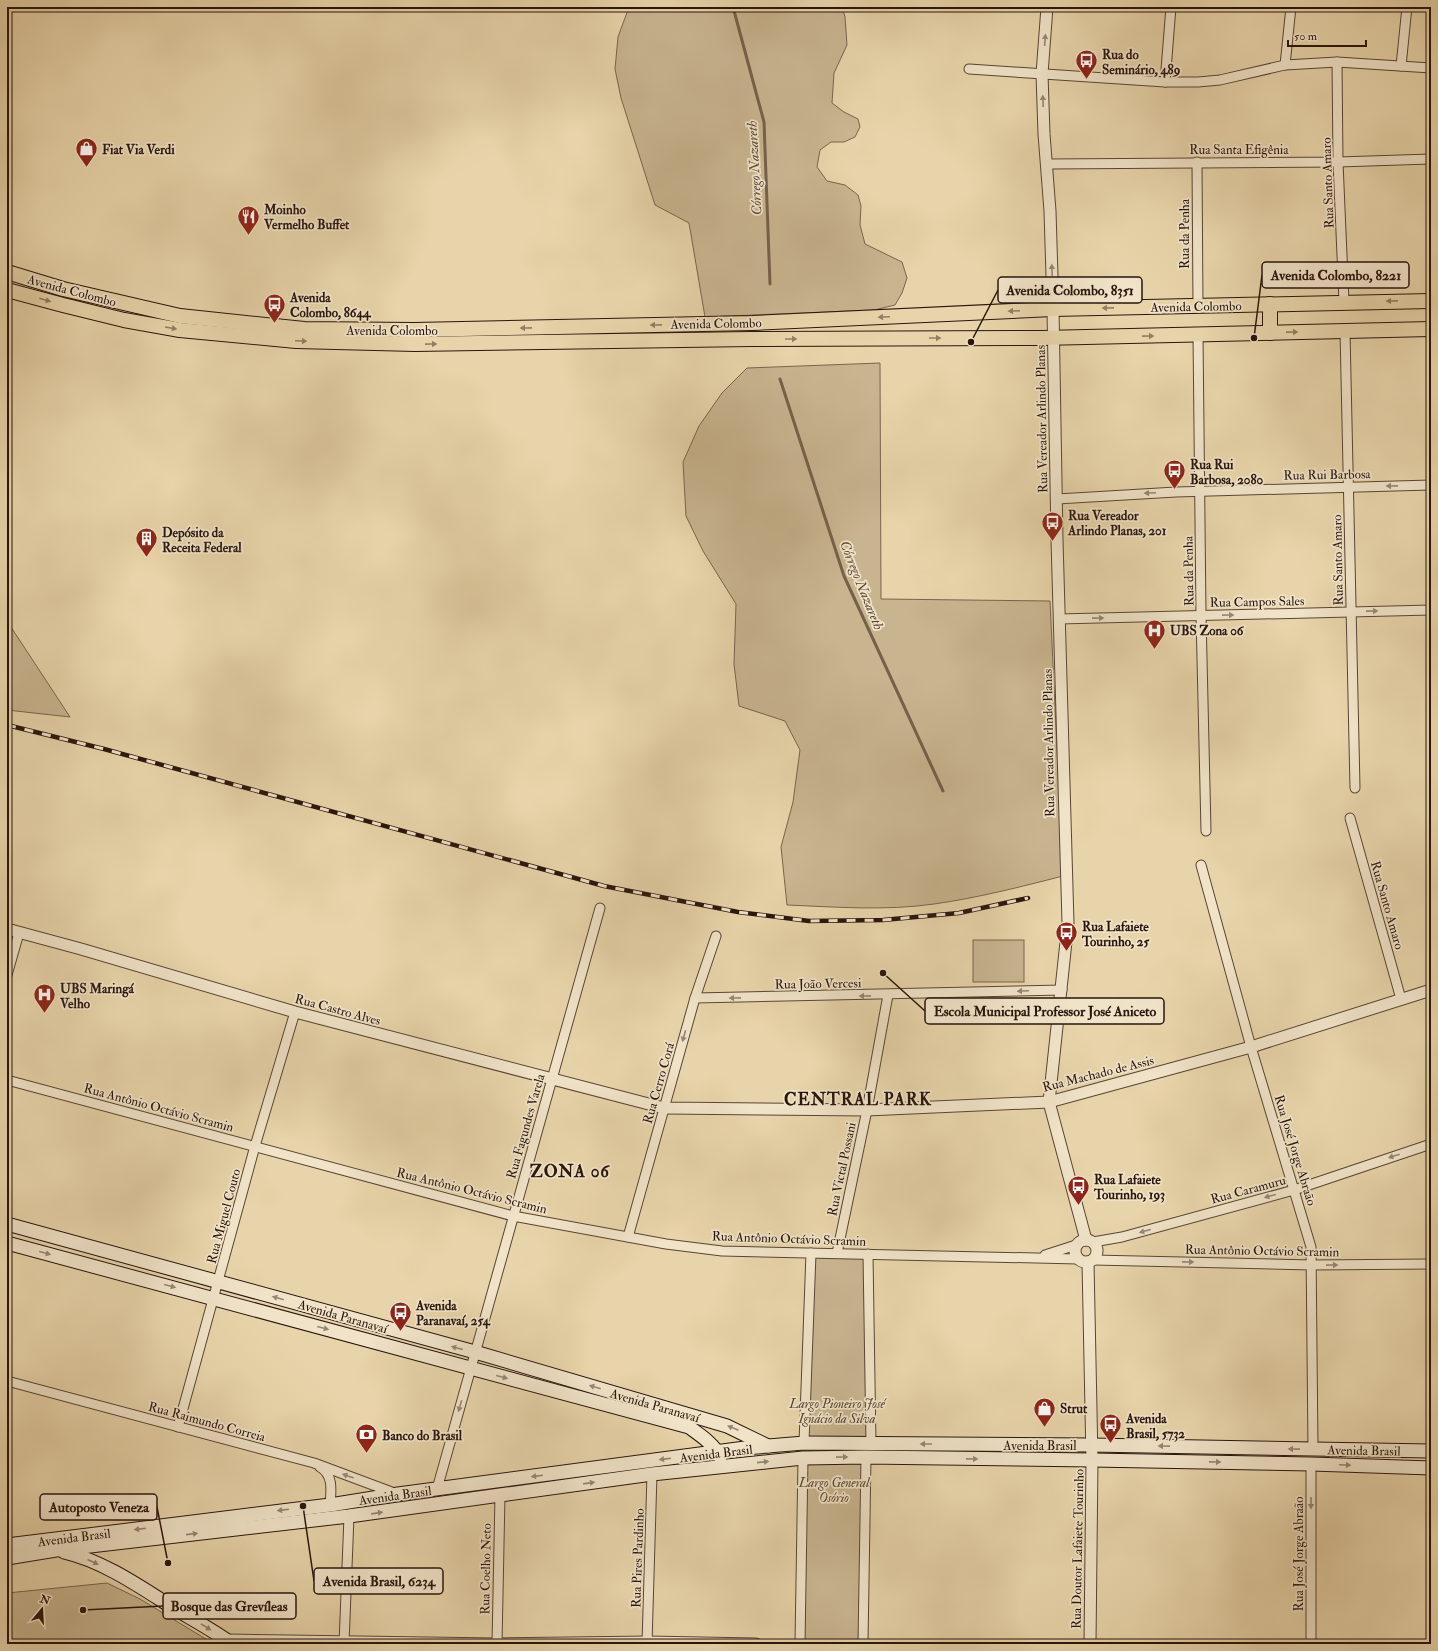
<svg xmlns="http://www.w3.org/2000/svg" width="1438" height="1651" font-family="'IM FELL Double Pica',serif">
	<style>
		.green { fill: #c8b48f; stroke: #78644e }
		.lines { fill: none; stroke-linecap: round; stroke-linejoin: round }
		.stream { stroke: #75614b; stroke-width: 3 }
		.minor-casing { stroke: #594534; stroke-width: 11 }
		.tertiary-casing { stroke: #594534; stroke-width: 13 }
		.secondary-casing { stroke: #29150d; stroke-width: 15 }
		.primary-casing { stroke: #29150d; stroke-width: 16 }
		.minor { stroke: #f0e3c8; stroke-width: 9 }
		.tertiary { stroke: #f0e3c8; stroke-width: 11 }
		.secondary { stroke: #f0e3c8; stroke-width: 13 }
		.primary { stroke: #e8d4aa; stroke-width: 14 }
		.rail-casing { stroke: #29150d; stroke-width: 4.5 }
		.rail { stroke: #f0e3c8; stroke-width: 3; stroke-dasharray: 9; stroke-linecap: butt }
		.oneway { fill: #968674 }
		.oneway2 { fill: #927e63 }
		.labels { text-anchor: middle; stroke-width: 3.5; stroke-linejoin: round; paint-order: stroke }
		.poi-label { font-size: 13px; font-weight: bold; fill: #29150d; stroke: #f0e3c8; text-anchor: start }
		.street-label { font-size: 13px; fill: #29150d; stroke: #f0e3c8 }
		.park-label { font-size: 13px; font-style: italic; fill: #594534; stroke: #f0e3c8 }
		.water-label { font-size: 14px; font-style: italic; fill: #5b4737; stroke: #f0e3c8 }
		.district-label { font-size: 17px; font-weight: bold; letter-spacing: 1px; fill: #29150d; stroke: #f0e3c8 }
		.leader { fill: none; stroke: #29150d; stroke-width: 1.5 }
		.callout-dot { fill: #29150d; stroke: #f0e3c8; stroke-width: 1.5 }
		.callout { fill: #f0e3c8; stroke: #29150d; stroke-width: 1.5 }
		.callout-label { font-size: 14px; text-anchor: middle; font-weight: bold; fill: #29150d }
	</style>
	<rect width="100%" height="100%" fill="#e8d4aa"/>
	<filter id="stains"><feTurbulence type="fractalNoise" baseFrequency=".005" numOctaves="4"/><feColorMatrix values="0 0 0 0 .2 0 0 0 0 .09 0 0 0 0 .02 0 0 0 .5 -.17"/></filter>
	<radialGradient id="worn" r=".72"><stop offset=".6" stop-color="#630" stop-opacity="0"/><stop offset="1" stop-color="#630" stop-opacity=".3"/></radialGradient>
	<g class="green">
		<path d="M629 7H842L845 17 847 45 834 73 832 103 844 112 858 119 860 127 855 137 844 142H831L820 150 817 167 827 181 845 185 858 195 861 206 860 225 865 244 902 262 907 278 902 293 895 305 874 310 705 317 689 223 655 205 621 98 615 69 618 37Z"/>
		<path d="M880 363 881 599 1050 601 1063 876C1020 887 977 898 934 904 886 911 836 907 787 905L781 847 793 802 800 750 785 721 739 706 734 664 736 604 703 551 686 516 683 462 699 426 722 393 747 368Z"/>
		<path d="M7 621 70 717 7 710Z"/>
		<rect x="973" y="940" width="51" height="42"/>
		<path d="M811 1253 868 1254 871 1444 804 1443Z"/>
		<path d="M866 1457 863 1644H800L803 1458Z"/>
		<path d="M107 1583 140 1599 214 1644H7V1593Z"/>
	</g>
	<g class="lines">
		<g class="stream">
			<path d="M733 7 764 122 770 284"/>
			<path d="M780 379 844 576 943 791"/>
		</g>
		<defs>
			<g id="minor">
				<path d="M1337 62 1338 162 1344 302"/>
				<path d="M1285 65 1291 7"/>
				<path d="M1401 66 1407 7"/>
				<path d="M969 69 1165 82H1198L1220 80 1285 65 1337 62 1431 68"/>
				<path d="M1165 82 1171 7"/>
				<path d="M1197 162 1198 306"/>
				<path d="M1047 164 1338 162 1431 159"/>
				<path d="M1345 331 1355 788"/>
				<path d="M1198 335 1201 615 1206 831"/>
				<path d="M1057 499 1176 492 1431 485"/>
				<path d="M1059 619 1431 610"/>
				<path d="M1350 818 1401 999"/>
				<path d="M1201 865 1251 1047 1311 1247 1313 1449"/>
				<path d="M7 975 19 933"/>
				<path d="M695 998 1062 990"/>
				<path d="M7 1080 513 1216 666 1244 722 1251 1078 1259"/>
				<path d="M628 1237 695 998 716 936"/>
				<path d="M1093 1242 1122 1237 1294 1190 1431 1144"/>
				<path d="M837 1253 867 1110 888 995"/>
				<path d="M868 1254 871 1444"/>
				<path d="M1045 1255 1076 1245"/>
				<path d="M1093 1260 1312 1265 1431 1264"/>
				<path d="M7 1381 314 1463 397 1494"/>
				<path d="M178 1427 255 1146 295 1012"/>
				<path d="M804 1443 811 1253"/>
				<path d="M1311 1464V1644"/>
				<path d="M320 1467C334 1475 331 1492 330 1505"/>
				<path d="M437 1489 600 908"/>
				<path d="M344 1644 349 1516"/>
				<path d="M497 1644 500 1495"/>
				<path d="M647 1644 652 1474"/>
				<path d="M800 1644 803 1458"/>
				<path d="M863 1644 866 1457"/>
			</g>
			<g id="tertiary">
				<path d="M1047 7 1042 74 1044 134 1050 211 1053 309 1057 540 1068 923 1049 1102 1086 1240"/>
				<path d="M7 929 81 949 295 1012 664 1108 867 1110 1049 1102 1251 1047 1431 990"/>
				<circle cx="1086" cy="1251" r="11"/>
				<path d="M1088 1262 1092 1460 1090 1644"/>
				<path d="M227 1640 497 1644 647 1642 756 1644"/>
			</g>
			<g id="secondary">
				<path d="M7 1224 475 1352 727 1426 768 1446"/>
				<path d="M7 1243 689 1427C700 1435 714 1444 720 1457"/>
				<path d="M7 1545 330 1505 398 1494 745 1448 804 1443 1091 1445 1431 1451"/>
				<path d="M64 1552C103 1561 139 1586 172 1607 192 1619 213 1630 232 1644"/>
				<path d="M7 1558 56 1550 349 1516 652 1474 803 1458 866 1457 1092 1460 1311 1464 1431 1468"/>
			</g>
			<g id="primary">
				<path d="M7 272 63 289 180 316 304 329 414 330 753 323 1053 309 1431 301"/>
				<path d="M7 290 63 305 124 320 180 330 296 341 415 344 752 339 1042 338 1431 329"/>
				<path d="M1270 304V333"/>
			</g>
		</defs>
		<use href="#minor" class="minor-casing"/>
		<use href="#tertiary" class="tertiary-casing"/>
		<use href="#secondary" class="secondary-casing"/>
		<use href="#primary" class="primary-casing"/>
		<use href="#minor" class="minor"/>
		<use href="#tertiary" class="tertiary"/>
		<use href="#secondary" class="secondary"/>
		<use href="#primary" class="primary"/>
		<defs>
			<path id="rail" d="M7 725 104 749 604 886 738 912 809 921 883 920 959 913 1028 898"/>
		</defs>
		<use href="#rail" class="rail-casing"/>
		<use href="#rail" class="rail"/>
	</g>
	<defs><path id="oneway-solid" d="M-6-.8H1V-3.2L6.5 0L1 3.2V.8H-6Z"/></defs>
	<g class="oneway">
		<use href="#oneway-solid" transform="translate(1045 40) rotate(-86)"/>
		<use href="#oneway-solid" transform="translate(1043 101) rotate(-92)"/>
		<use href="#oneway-solid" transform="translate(1052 270) rotate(-92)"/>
		<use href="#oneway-solid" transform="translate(1392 486) rotate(179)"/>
		<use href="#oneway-solid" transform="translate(1150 493) rotate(177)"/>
		<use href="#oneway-solid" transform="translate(1372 611) rotate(-1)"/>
		<use href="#oneway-solid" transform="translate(1228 615) rotate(-1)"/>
		<use href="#oneway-solid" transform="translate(1098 618) rotate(-1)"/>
		<use href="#oneway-solid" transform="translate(1023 991) rotate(178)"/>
		<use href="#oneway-solid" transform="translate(865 996) rotate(179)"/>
		<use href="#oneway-solid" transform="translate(735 998) rotate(179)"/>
		<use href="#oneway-solid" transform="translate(684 1036) rotate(106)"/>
		<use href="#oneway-solid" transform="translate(1394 1156) rotate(162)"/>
		<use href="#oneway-solid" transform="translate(1270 1196) rotate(165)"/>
		<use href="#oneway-solid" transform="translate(1145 1231) rotate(165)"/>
		<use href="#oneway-solid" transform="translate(45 1253) rotate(15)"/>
		<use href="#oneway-solid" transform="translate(1188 1262) rotate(1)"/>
		<use href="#oneway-solid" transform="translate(1332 1265) rotate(-1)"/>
		<use href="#oneway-solid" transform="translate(170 1286) rotate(15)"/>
		<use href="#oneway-solid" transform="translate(278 1298) rotate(-164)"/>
		<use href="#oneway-solid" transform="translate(323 1328) rotate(15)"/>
		<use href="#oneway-solid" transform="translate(457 1348) rotate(-165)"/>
		<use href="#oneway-solid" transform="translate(502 1377) rotate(15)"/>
		<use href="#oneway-solid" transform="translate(595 1387) rotate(-164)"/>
		<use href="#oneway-solid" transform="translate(460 1406) rotate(106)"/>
		<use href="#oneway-solid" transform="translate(733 1428) rotate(-157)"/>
		<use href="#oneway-solid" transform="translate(926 1444) rotate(-180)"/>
		<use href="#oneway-solid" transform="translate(1164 1446) rotate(-179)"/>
		<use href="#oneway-solid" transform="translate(1294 1449) rotate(-179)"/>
		<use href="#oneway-solid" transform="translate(842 1457) rotate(-1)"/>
		<use href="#oneway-solid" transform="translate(665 1459) rotate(173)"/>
		<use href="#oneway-solid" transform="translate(972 1459) rotate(1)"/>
		<use href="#oneway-solid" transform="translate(763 1462) rotate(-6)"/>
		<use href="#oneway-solid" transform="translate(1215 1462) rotate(1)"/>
		<use href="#oneway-solid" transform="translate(1345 1465) rotate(2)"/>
		<use href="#oneway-solid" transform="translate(348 1476) rotate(-160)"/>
		<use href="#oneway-solid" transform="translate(537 1476) rotate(173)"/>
		<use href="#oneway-solid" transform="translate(589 1483) rotate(-8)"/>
		<use href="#oneway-solid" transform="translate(1311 1503) rotate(90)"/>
		<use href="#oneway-solid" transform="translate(283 1510) rotate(173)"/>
		<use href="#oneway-solid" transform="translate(377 1513) rotate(-8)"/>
		<use href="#oneway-solid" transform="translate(140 1529) rotate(173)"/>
		<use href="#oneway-solid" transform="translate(192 1534) rotate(-6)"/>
		<use href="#oneway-solid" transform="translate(93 1562) rotate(25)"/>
		<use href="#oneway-solid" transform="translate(206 1627) rotate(32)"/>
	</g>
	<g class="oneway2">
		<use href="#oneway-solid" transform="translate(45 300) rotate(16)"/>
		<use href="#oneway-solid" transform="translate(1392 301) rotate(179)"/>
		<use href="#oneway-solid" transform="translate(1108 308) rotate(179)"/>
		<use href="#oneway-solid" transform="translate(1014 311) rotate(177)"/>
		<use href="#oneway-solid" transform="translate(884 317) rotate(177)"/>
		<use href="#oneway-solid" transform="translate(656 325) rotate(179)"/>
		<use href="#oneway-solid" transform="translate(171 328) rotate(10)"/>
		<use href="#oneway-solid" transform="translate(526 328) rotate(179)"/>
		<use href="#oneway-solid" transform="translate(1292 332) rotate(-1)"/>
		<use href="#oneway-solid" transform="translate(1148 336) rotate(-1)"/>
		<use href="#oneway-solid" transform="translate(935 338)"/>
		<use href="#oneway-solid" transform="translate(791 339)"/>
		<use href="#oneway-solid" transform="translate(301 341) rotate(2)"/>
		<use href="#oneway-solid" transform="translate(431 344) rotate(-1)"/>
	</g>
	<defs>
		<symbol id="bus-pin" viewBox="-11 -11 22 30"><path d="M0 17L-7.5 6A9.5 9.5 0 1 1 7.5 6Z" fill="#8f2418" stroke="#f0e3c8"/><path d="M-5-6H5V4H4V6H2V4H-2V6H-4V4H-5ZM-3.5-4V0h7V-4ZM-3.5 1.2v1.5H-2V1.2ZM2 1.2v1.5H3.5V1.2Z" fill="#fff"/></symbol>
		<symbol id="shop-pin" viewBox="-11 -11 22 30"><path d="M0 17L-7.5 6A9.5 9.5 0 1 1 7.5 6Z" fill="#8f2418" stroke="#f0e3c8"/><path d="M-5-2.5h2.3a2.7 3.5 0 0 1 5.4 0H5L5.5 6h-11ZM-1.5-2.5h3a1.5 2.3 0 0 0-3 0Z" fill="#fff"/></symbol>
		<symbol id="restaurant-pin" viewBox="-11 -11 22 30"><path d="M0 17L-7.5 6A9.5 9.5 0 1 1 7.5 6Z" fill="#8f2418" stroke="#f0e3c8"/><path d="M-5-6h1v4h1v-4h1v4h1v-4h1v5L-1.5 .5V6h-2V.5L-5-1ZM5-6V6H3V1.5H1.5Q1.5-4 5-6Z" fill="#fff"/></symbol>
		<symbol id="building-pin" viewBox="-11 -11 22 30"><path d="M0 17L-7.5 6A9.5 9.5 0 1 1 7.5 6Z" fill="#8f2418" stroke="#f0e3c8"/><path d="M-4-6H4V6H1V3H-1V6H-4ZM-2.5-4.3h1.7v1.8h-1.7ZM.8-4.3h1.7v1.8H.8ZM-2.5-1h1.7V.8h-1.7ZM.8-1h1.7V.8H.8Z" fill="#fff"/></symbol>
		<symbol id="hospital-pin" viewBox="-11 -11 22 30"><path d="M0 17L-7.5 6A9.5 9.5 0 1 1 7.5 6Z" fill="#8f2418" stroke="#f0e3c8"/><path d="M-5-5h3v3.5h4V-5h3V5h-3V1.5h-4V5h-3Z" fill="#fff"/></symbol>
		<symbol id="bank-pin" viewBox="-11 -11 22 30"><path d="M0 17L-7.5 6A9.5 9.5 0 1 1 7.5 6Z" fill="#8f2418" stroke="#f0e3c8"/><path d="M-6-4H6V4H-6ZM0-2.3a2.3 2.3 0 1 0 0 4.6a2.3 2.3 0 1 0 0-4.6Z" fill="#fff"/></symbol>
	</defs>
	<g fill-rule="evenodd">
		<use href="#bus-pin" x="1074" y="48" width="25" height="34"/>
		<use href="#shop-pin" x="74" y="136" width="25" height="34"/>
		<use href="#restaurant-pin" x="236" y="204" width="25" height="34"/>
		<use href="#bus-pin" x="262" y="292" width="25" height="34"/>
		<use href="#bus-pin" x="1162" y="458" width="25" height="34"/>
		<use href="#bus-pin" x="1040" y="510" width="25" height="34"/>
		<use href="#building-pin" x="134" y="526" width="25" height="34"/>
		<use href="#hospital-pin" x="1142" y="618" width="25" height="34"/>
		<use href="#bus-pin" x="1054" y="920" width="25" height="34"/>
		<use href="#hospital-pin" x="32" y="982" width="25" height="34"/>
		<use href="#bus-pin" x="1066" y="1174" width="25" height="34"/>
		<use href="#bus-pin" x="388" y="1300" width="25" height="34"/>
		<use href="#shop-pin" x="1032" y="1396" width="25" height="34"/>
		<use href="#bus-pin" x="1098" y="1412" width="25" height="34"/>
		<use href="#bank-pin" x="354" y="1422" width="25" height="34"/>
	</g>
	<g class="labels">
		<g class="poi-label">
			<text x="1102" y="59">Rua do<tspan x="1102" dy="15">Seminário, 489</tspan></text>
			<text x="102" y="154">Fiat Via Verdi</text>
			<text x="264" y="214">Moinho<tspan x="264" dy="15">Vermelho Buffet</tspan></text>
			<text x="290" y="302">Avenida<tspan x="290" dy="15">Colombo, 8644</tspan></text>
			<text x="1190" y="469">Rua Rui<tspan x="1190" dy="15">Barbosa, 2080</tspan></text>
			<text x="1068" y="520">Rua Vereador<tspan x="1068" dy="15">Arlindo Planas, 201</tspan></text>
			<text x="162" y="537">Depósito da<tspan x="162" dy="15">Receita Federal</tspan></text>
			<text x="1170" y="635">UBS Zona 06</text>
			<text x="1082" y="931">Rua Lafaiete<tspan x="1082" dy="15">Tourinho, 25</tspan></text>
			<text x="60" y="993">UBS Maringá<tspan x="60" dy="15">Velho</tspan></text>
			<text x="1094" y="1184">Rua Lafaiete<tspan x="1094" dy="15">Tourinho, 193</tspan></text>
			<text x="416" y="1310">Avenida<tspan x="416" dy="15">Paranavaí, 254</tspan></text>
			<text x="1060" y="1413">Strut</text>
			<text x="1126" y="1423">Avenida<tspan x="1126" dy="15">Brasil, 5732</tspan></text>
			<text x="382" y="1440">Banco do Brasil</text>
		</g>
		<g class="street-label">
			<text x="1239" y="154">Rua Santa Efigênia</text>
			<text transform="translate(1327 183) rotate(-92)" y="5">Rua Santo Amaro</text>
			<text transform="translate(1184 234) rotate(-90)" y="5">Rua da Penha</text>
			<text transform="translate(72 290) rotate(15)" y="5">Avenida Colombo</text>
			<text transform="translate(1196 306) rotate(-1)" y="5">Avenida Colombo</text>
			<text transform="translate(716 323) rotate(-1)" y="5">Avenida Colombo</text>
			<text x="392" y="335">Avenida Colombo</text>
			<text transform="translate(1041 419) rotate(-91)" y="5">Rua Vereador Arlindo Planas</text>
			<text transform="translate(1327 474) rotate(-1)" y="5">Rua Rui Barbosa</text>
			<text transform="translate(1337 560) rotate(-91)" y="5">Rua Santo Amaro</text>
			<text transform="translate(1188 571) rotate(-91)" y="5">Rua da Penha</text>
			<text transform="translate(1257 601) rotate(-1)" y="5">Rua Campos Sales</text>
			<text transform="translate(1048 743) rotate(-91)" y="5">Rua Vereador Arlindo Planas</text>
			<text transform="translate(1388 905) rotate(74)" y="5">Rua Santo Amaro</text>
			<text transform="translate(818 983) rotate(-1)" y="5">Rua João Vercesi</text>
			<text transform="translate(338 1009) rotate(15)" y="5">Rua Castro Alves</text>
			<text transform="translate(1098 1073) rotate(-14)" y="5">Rua Machado de Assis</text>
			<text transform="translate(658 1083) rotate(-74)" y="5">Rua Cerro Corá</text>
			<text transform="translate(159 1107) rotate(15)" y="5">Rua Antônio Octávio Scramin</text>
			<text transform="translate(525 1126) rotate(-74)" y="5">Rua Fagundes Varela</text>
			<text transform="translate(1296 1150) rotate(73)" y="5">Rua José Jorge Abraão</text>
			<text transform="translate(841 1169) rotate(-78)" y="5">Rua Victal Possani</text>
			<text transform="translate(1248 1189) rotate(-15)" y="5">Rua Caramuru</text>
			<text transform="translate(472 1190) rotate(14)" y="5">Rua Antônio Octávio Scramin</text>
			<text transform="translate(223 1216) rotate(-75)" y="5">Rua Miguel Couto</text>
			<text transform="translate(789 1238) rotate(2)" y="5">Rua Antônio Octávio Scramin</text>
			<text transform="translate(1262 1250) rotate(1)" y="5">Rua Antônio Octávio Scramin</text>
			<text transform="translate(343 1316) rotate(16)" y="5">Avenida Paranavaí</text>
			<text transform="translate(655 1405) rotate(16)" y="5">Avenida Paranavaí</text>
			<text transform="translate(207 1421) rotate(15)" y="5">Rua Raimundo Correia</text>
			<text x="1040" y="1450">Avenida Brasil</text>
			<text transform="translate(1364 1450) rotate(1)" y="5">Avenida Brasil</text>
			<text transform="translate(716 1453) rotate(-7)" y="5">Avenida Brasil</text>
			<text transform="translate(395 1495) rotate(-8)" y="5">Avenida Brasil</text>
			<text transform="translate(74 1537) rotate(-7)" y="5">Avenida Brasil</text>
			<text transform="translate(1077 1549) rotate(-89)" y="5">Rua Doutor Lafaiete Tourinho</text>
			<text transform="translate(1298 1554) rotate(-90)" y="5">Rua José Jorge Abraão</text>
			<text transform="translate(637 1558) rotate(-88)" y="5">Rua Pires Pardinho</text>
			<text transform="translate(485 1569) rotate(-89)" y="5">Rua Coelho Neto</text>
		</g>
		<g class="park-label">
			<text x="837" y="1408">Largo Pioneiro José<tspan x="837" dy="15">Ignácio da Silva</tspan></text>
			<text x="834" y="1487">Largo General<tspan x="834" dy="15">Osório</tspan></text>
		</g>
		<g class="water-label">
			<text transform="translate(754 168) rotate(-93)" y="5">Córrego Nazareth</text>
			<text transform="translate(862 585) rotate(68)" y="5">Córrego Nazareth</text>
		</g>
		<g class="district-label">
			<text x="858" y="1105">CENTRAL PARK</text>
			<text x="570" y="1177">ZONA 06</text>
		</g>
	</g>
	<path class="leader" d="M1254 338L1262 275M971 342L998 290M883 973L925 1011M168 1563L157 1507M303 1506L314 1581M83 1610L163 1606"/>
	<g class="callout-dot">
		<circle cx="1254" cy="338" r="4"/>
		<circle cx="971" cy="342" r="4"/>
		<circle cx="883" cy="973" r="4"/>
		<circle cx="168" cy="1563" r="4"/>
		<circle cx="303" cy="1506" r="4"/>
		<circle cx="83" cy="1610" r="4"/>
	</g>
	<g class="callout">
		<rect x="1262" y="262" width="147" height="26" rx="4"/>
		<rect x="998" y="277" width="144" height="26" rx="4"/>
		<rect x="925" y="998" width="239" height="26" rx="4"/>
		<rect x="40" y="1494" width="117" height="26" rx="4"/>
		<rect x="314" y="1568" width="129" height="26" rx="4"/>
		<rect x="163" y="1593" width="133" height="26" rx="4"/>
	</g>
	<g class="callout-label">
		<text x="1336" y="280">Avenida Colombo, 8221</text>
		<text x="1070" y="295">Avenida Colombo, 8351</text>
		<text x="1045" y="1016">Escola Municipal Professor José Aniceto</text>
		<text x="99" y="1512">Autoposto Veneza</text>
		<text x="379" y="1586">Avenida Brasil, 6234</text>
		<text x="229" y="1611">Bosque das Grevíleas</text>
	</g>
	<rect width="1438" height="1651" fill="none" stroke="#e8d4aa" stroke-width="24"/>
	<rect x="8" y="8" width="1422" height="1635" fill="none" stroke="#29150d" stroke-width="2"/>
	<rect x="12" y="12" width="1414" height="1627" fill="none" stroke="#29150d"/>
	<g transform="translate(42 1609) rotate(18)" stroke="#f0e3c8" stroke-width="3" paint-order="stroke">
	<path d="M0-3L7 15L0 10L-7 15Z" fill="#29150d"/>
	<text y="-6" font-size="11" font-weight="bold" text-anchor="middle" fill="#29150d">N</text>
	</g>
	<path d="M1288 40v6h78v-6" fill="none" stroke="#29150d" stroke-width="2"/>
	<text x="1294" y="40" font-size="12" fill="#29150d" stroke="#f0e3c8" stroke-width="3" paint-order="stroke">50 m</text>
	<rect width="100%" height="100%" filter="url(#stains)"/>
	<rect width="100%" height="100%" fill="url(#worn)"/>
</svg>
